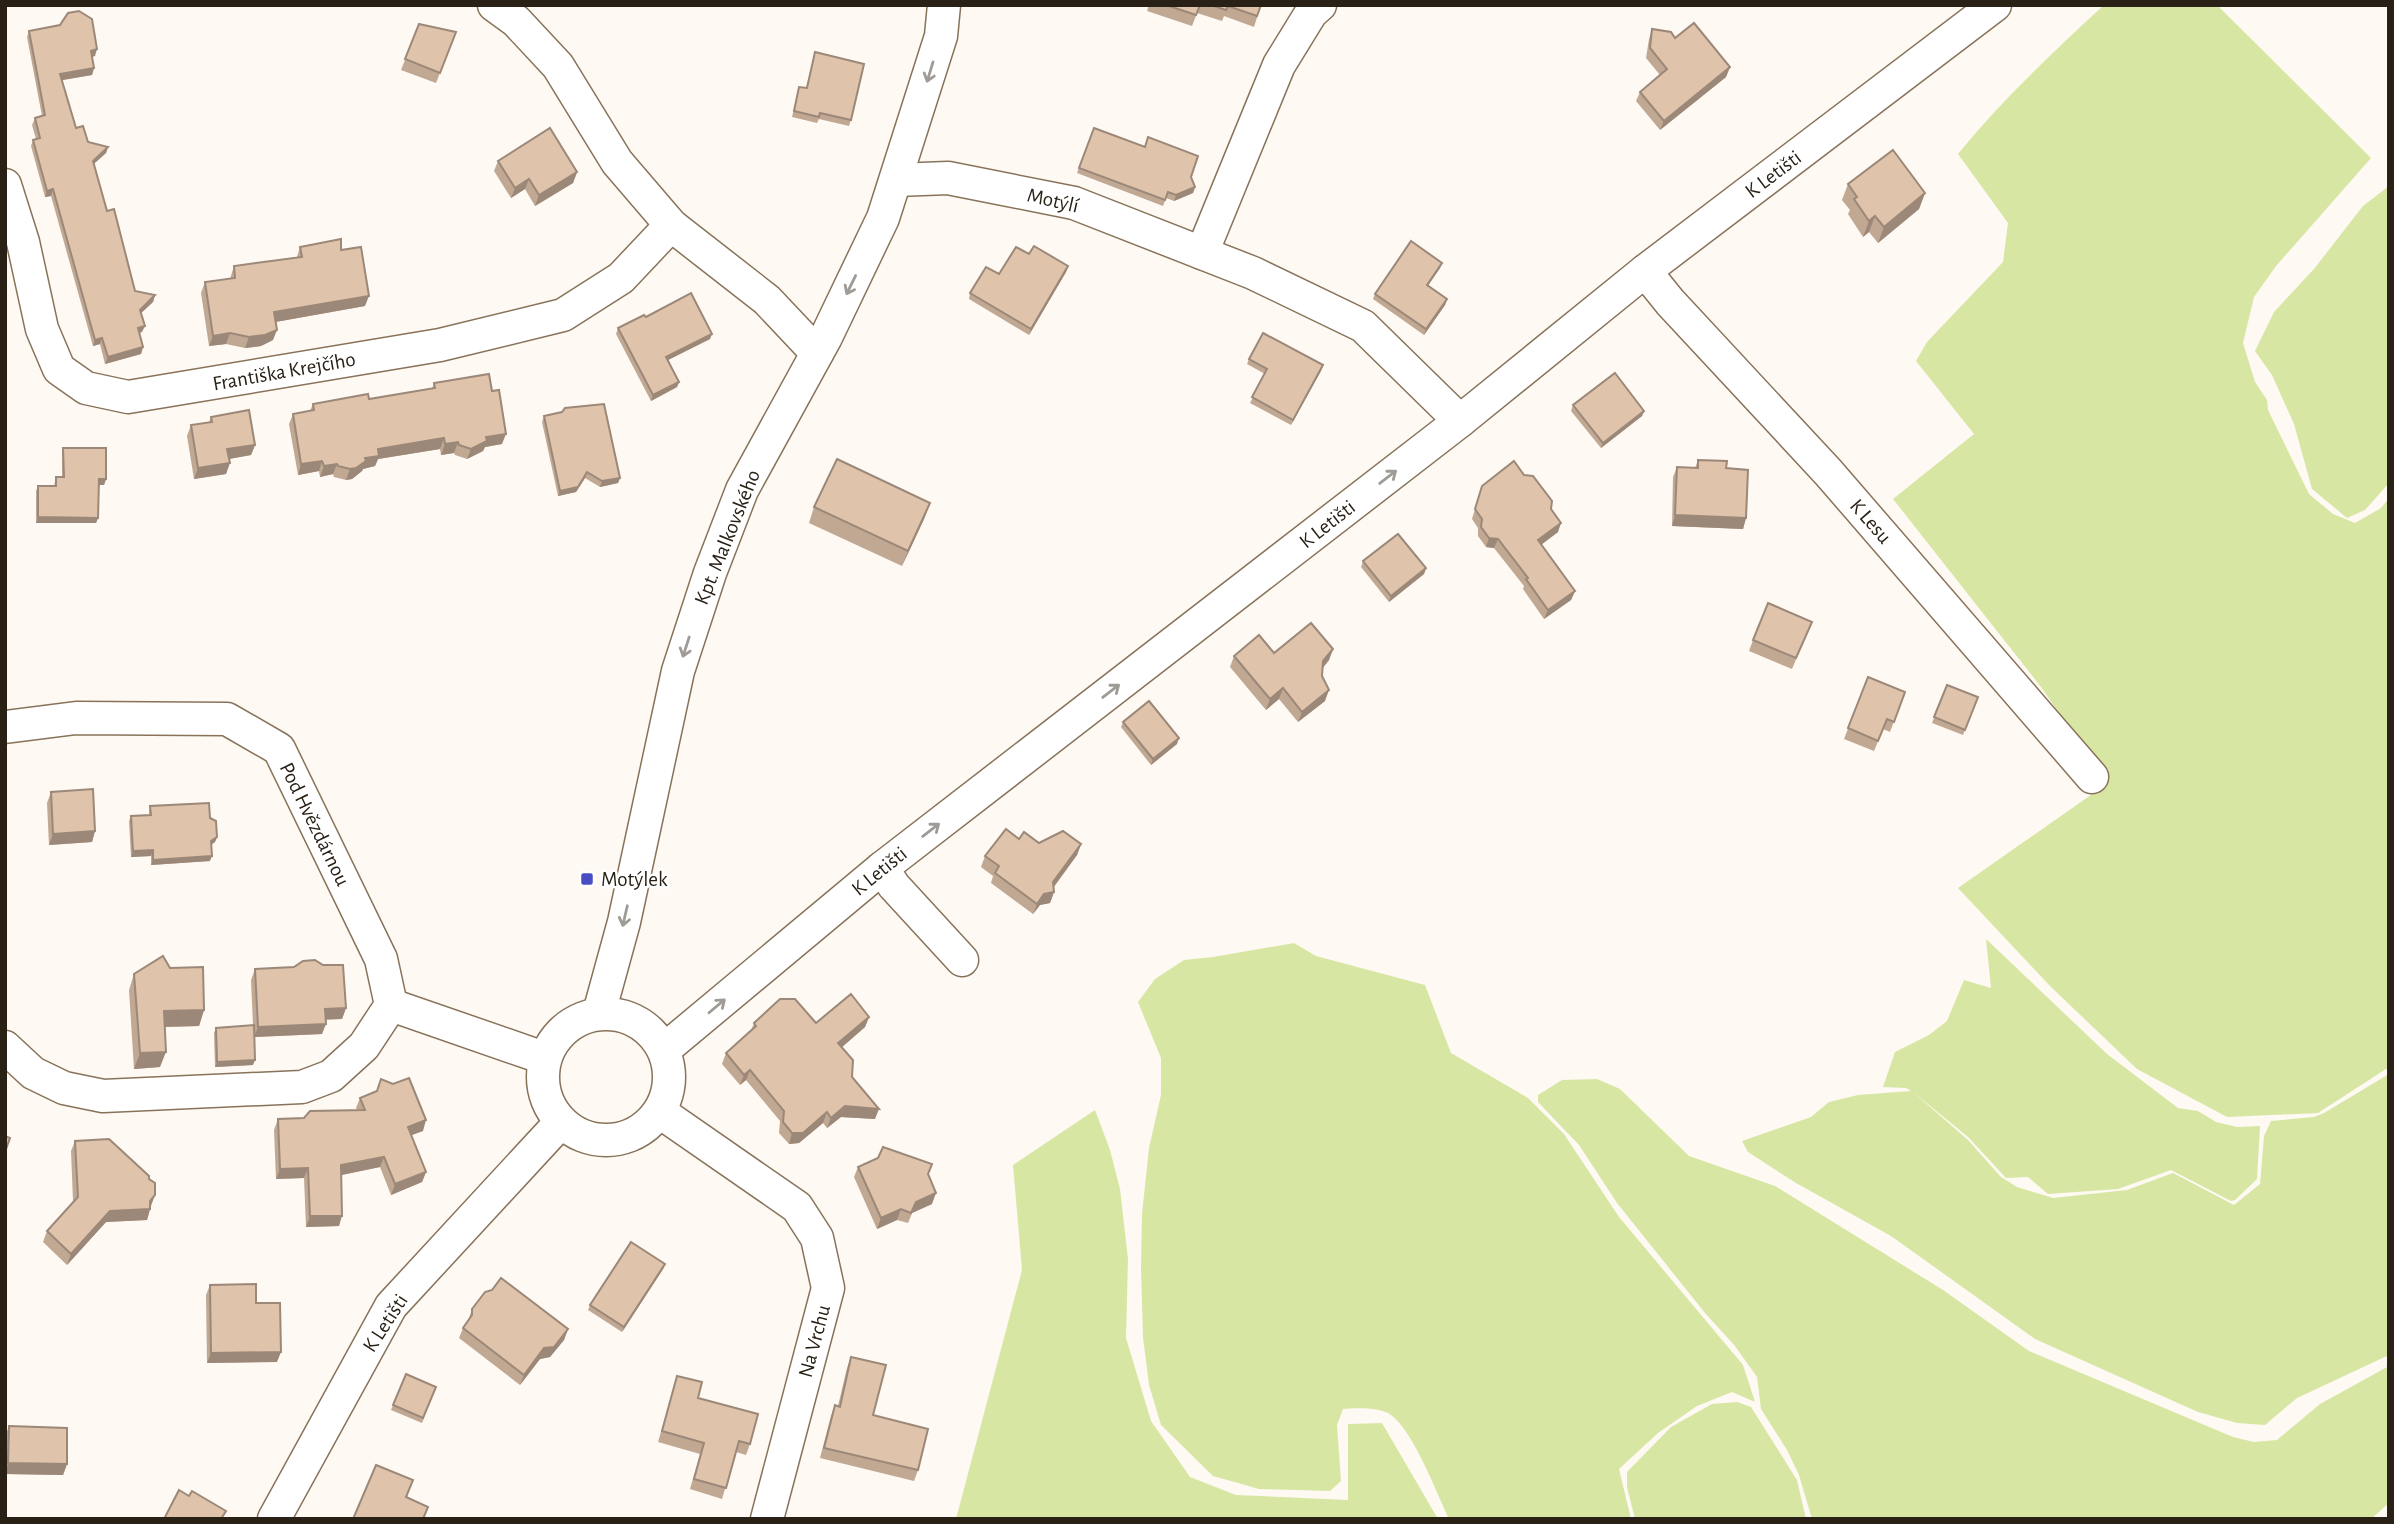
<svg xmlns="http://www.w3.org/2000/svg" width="2394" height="1524" font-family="'Alegreya Sans',sans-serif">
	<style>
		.green { fill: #d8e6a4 }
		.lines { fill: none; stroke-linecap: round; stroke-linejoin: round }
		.minor-casing { stroke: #88735a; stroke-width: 35 }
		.minor { stroke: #fff; stroke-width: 32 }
		.wall { fill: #c0a893 }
		.shaded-wall { fill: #9c8878 }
		.building { fill: #dfc3ab; stroke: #9c8878; stroke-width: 2 }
		.oneway { stroke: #9f9b96 }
		.poi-dot { fill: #484dc3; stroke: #fff; stroke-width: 2.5 }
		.labels { text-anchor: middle; stroke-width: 5; stroke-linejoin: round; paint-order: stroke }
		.street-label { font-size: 21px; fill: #292016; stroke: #fff }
		.poi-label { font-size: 21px; fill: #292016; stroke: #fff; text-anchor: start }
	</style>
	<rect width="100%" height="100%" fill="#fef9f3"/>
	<g class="green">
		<path d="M2104 5H2217L2371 158 2276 266 2254 297 2243 343 2255 382 2267 400 2268 410 2309 494 2333 514 2355 523 2381 508 2389 498V1067L2318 1113 2227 1117 2137 1069 2051 987 1958 888 2108 783 2041 687 1893 499 1974 434 1916 361 1927 342 2003 262 2008 223 1958 154C2002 100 2053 52 2104 5Z"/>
		<path d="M2389 186V483L2365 510 2347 518 2312 489 2294 424 2272 375 2255 351 2274 312 2314 269 2363 206Z"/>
		<path d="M1986 939 2107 1054 2178 1108 2198 1111 2216 1122 2237 1127 2260 1126 2257 1179 2235 1200 2231 1201 2171 1170 2118 1189 2048 1194 2028 1177 2006 1178 1968 1137 1912 1091 1968 1140 2001 1177 2017 1187 2053 1198 2127 1190 2173 1173 2234 1205 2260 1184 2264 1136 2271 1121 2314 1117 2324 1113 2389 1074V1355L2297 1398 2265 1425 2237 1423 2198 1412 2035 1339 1891 1236 1796 1183 1748 1152 1742 1141 1811 1117 1829 1102 1858 1095 1911 1091 1906 1088 1883 1087 1895 1052 1929 1035 1947 1021 1964 980 1991 988Z"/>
		<path d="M1294 943 1316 956 1425 985 1451 1053 1528 1098 1564 1134 1619 1217 1743 1365 1755 1402 1732 1392 1697 1406 1658 1433 1619 1469 1631 1519H1449C1436 1492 1414 1432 1391 1415 1380 1407 1357 1408 1343 1409L1337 1425 1341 1481 1330 1491 1259 1489 1213 1476 1161 1425 1149 1385 1143 1337 1141 1268 1142 1214 1149 1148 1161 1095V1058L1138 1002 1155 979 1184 960 1213 957Z"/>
		<path d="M1597 1079 1620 1089 1689 1156 1775 1186 1943 1290 2029 1351 2233 1437 2254 1442 2277 1440 2320 1404 2389 1366V1503L2371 1519H1812L1799 1475 1787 1450 1761 1409 1757 1377 1735 1346 1705 1313 1617 1203 1579 1145 1538 1102V1095L1562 1080Z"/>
		<path d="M1095 1110 1110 1150 1120 1189 1128 1259 1126 1338 1151 1421 1190 1477 1236 1495 1348 1500V1424L1382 1423 1438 1519H956L1022 1270 1013 1165Z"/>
		<path d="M1737 1402 1751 1407 1797 1480 1806 1519H1635L1627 1487V1472L1671 1427 1712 1404Z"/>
	</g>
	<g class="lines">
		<defs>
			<g id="minor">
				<path d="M494 5 516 21 558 66 617 162 671 225 767 300 817 353"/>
				<path d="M896 180 948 178 1074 203 1253 273 1363 326 1460 421"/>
				<path d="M5 185 23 242 42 329 59 369 86 388 128 397 440 345 563 315 621 278 671 225"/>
				<path d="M1202 253 1279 65 1311 13 1320 5"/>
				<path d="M1645 271 1670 302 1828 472 2092 777"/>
				<path d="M5 727 76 718 227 719 279 749 381 959 391 1005 364 1046 331 1076 302 1087 103 1096 64 1088 33 1073 5 1047"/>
				<path d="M882 868 894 886 962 960"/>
				<path d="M391 1005 544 1058"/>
				<path d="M599 1013 624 922 678 671 710 573 742 490 826 337 883 218 941 36 944 5"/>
				<circle cx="606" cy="1077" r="63"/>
				<path d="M665 1049 882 868 1460 421 1645 271 1995 5"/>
				<path d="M660 1112 797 1207 817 1238 828 1288 767 1519"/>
				<path d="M274 1519 391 1306 561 1122"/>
			</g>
		</defs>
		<use href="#minor" class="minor-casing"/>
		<use href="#minor" class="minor"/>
	</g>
	<g class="wall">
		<path d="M1149 5H1261L1254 27 1224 16 1222 21 1197 13 1192 26 1147 11Z"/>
		<path d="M419 24 456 32 436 83 401 70Z"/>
		<path d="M60 25 95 56 92 57 94 68 92 75 62 80 76 128 88 142 108 147 106 153 94 164 107 211 135 291 155 295 153 302 141 313 142 332 139 333 143 347 141 354 105 364 100 344 93 346 51 196 45 197 31 146 33 140 36 139 32 125 35 118 42 116 27 37 29 31Z"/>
		<path d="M1652 29 1675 38 1730 67 1726 77 1660 130 1636 101 1640 92 1660 75 1646 58 1649 39Z"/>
		<path d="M815 52 851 120 849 126 819 119 817 123 792 117 799 87 806 88Z"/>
		<path d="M1094 128 1191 177 1195 187 1193 193 1174 201 1166 198 1163 206 1077 173Z"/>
		<path d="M498 161 577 172 573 183 535 206 525 189 511 198 494 171Z"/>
		<path d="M1848 184 1925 193 1919 209 1878 243 1869 232 1863 237 1848 214 1850 210 1842 200Z"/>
		<path d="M300 247 341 250 365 306 275 322 273 340 261 346 245 348 226 344 209 346 201 293 205 282 230 279 234 266 297 257Z"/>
		<path d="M1029 254 1068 266 1066 272 1029 335 969 299 970 293Z"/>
		<path d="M1442 263 1440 268 1428 285 1447 299 1445 305 1424 335 1373 299 1375 294Z"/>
		<path d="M646 317 710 339 668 360 679 382 677 387 651 401 616 334 618 328Z"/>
		<path d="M1249 359 1323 365 1291 425 1250 403 1265 374 1247 364Z"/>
		<path d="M434 383 502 444 485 447 483 451 467 459 455 455 454 453 441 455 440 449 378 459 375 466 363 469 362 471 352 479 346 480 334 477 333 474 320 477 319 471 298 475 289 424 293 414 310 411 313 404 369 399 432 389Z"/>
		<path d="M1573 405 1644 411 1642 416 1601 448 1571 411Z"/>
		<path d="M544 416 620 478 618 483 600 487 585 478 576 492 558 496 542 422Z"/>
		<path d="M211 417 255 445 251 455 229 459 226 474 194 479 187 436 191 425 209 422Z"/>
		<path d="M63 448 106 479 104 485H99L98 518 96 523H36V491L38 486H54L56 477H62V454Z"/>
		<path d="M1698 460 1726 468 1746 518 1743 529 1672 526 1673 477 1677 467 1695 468Z"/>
		<path d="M1482 486 1551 509 1558 532 1541 545 1575 591 1571 600 1544 619 1523 589 1524 586 1494 548 1486 547 1478 536V528L1472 519Z"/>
		<path d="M930 503 924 519 902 566 809 523 814 507Z"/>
		<path d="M1363 561 1426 568 1424 574 1389 602 1361 567Z"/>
		<path d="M1812 622 1792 669 1749 651 1753 640Z"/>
		<path d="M1333 649 1329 660 1323 668 1322 676 1325 701 1298 722 1279 699 1266 710 1230 667 1234 656Z"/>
		<path d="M1868 677 1905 692 1890 732 1883 729 1874 751 1844 739Z"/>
		<path d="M1947 685 1978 697 1963 735 1932 723Z"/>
		<path d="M1123 722 1177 744 1151 765 1121 727Z"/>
		<path d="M51 792 95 831 92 842 49 845 47 803Z"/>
		<path d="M150 806 210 818 217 837 215 842 211 845 210 861 151 865V856L131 857 129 821 131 816 149 815V811Z"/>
		<path d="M1019 839 1039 843 1081 844 1077 855 1054 887V892L1050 903 1040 905 1033 914 991 883 993 876 981 867 985 856Z"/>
		<path d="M170 968 204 1010 199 1026 165 1027 160 1067 134 1069 129 990 134 974Z"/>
		<path d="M255 969 346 1008 342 1019H326L322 1034 254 1037 253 1065 215 1067 214 1033 216 1028 253 1025 251 980Z"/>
		<path d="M869 1017 865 1027 841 1048 852 1077 875 1119 841 1117 827 1128 823 1123 799 1143 789 1144 779 1133 780 1121 746 1080 740 1085 722 1064 726 1053 751 1031 754 1023H816Z"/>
		<path d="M360 1098 423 1131 411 1135 426 1172 422 1182 391 1195 380 1167 341 1175 339 1226 306 1227 304 1178 276 1179 274 1130 278 1119 304 1118 357 1110 356 1108Z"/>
		<path d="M75 1141 151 1206 147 1220 106 1222 67 1265 43 1242 47 1231 73 1201 71 1151Z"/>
		<path d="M858 1167 928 1175 932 1204 912 1213 908 1223 897 1220 877 1229 854 1177Z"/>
		<path d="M665 1264 663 1269 622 1332 588 1310 590 1305Z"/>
		<path d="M210 1285 277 1362 207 1363 206 1295Z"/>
		<path d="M472 1309 568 1329 564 1340 550 1357 540 1359 520 1385 459 1338 463 1328 468 1321Z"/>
		<path d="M851 1357 873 1415 918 1470 914 1481 820 1458 831 1416 835 1405 838 1406 847 1368Z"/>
		<path d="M406 1374 436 1387 422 1423 391 1410Z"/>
		<path d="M677 1376 698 1398 750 1444 746 1455 736 1452 722 1499 690 1489 700 1454 658 1442Z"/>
		<path d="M9 1426 67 1464 63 1475 5 1474V1437Z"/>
	</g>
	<g class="shaded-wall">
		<path d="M97 49 95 56 89 57 91 51Z"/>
		<path d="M1730 67 1726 77 1660 130 1664 121Z"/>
		<path d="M94 68 92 75 57 81 60 74Z"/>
		<path d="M108 147 106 153 90 167 93 161Z"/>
		<path d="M577 172 573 183 535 206 539 195Z"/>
		<path d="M529 179 525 189 511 198 515 188Z"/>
		<path d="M1195 187 1193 193 1174 201 1176 195Z"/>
		<path d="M53 189 51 196 45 197 47 191Z"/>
		<path d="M1925 193 1919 209 1878 243 1884 227Z"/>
		<path d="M1875 216 1869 232 1863 237 1869 221Z"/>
		<path d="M1442 263 1440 268 1425 290 1427 285Z"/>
		<path d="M1068 266 1066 272 1029 335 1031 329Z"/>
		<path d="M155 295 153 302 138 316 140 310Z"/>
		<path d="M369 296 365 306 270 323 274 312Z"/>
		<path d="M1447 299 1445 305 1424 335 1426 329Z"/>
		<path d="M145 326 142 332 135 334 138 328Z"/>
		<path d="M277 330 273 340 261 346 245 348 249 337Z"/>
		<path d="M230 333 226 344 209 346 213 336Z"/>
		<path d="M712 334 710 339 664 362 666 357Z"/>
		<path d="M102 338 100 344 93 346 95 340Z"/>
		<path d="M143 347 141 354 105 364 108 357Z"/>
		<path d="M1323 365 1321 371 1291 425 1293 420Z"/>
		<path d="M679 382 677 387 651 401 653 395Z"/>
		<path d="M1644 411 1642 416 1601 448 1603 443Z"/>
		<path d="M506 434 502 444 485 447 483 451 467 459 471 449 486 437Z"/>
		<path d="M444 438 440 449 378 459 375 466 363 469 362 471 352 479 346 480 350 469 378 449Z"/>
		<path d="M458 442 454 453 441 455 445 444Z"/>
		<path d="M255 445 251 455 223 460 227 449Z"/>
		<path d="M322 461 319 471 298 475 301 464Z"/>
		<path d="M230 463 226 474 194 479 198 468Z"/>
		<path d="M337 464 333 474 320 477 324 466Z"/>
		<path d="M587 472 585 478 576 492 558 496 560 491Z"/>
		<path d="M620 478 618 483 600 487 602 481Z"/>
		<path d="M99 479H106L104 485H97Z"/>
		<path d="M930 503 924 519 902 566 908 551Z"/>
		<path d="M1675 515 1746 518 1743 529 1672 526Z"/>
		<path d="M38 517 98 518 96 523H36Z"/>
		<path d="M1561 523 1558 532 1534 550 1538 540Z"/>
		<path d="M1489 538 1498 539 1494 548 1486 547Z"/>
		<path d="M1426 568 1424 574 1389 602 1391 596Z"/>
		<path d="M1575 591 1571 600 1544 619 1548 610Z"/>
		<path d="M1333 649 1329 660 1319 672 1323 661Z"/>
		<path d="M1283 688 1279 699 1266 710 1270 699Z"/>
		<path d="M1329 690 1325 701 1298 722 1302 712Z"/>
		<path d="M1179 738 1177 744 1151 765 1153 759Z"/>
		<path d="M95 831 92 842 49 845 53 834Z"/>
		<path d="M217 837 215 842 209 846 211 841Z"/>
		<path d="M1081 844 1077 855 1049 893 1053 882Z"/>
		<path d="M153 850 151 856 131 857 133 851Z"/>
		<path d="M212 856 210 861 151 865 153 860Z"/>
		<path d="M1054 892 1050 903 1040 905 1033 914 1037 904 1044 894Z"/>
		<path d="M346 1008 342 1019 321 1020 325 1009Z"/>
		<path d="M204 1010 199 1026 159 1027 164 1011Z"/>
		<path d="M869 1017 865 1027 834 1054 838 1043Z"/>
		<path d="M326 1024 322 1034 254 1037 258 1027Z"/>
		<path d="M166 1052 160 1067 134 1069 140 1053Z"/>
		<path d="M255 1060 253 1065 215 1067 217 1062Z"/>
		<path d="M750 1070 746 1080 740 1085 744 1075Z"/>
		<path d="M845 1106 879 1109 875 1119 841 1117 827 1128 831 1118Z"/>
		<path d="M827 1112 823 1123 799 1143 789 1144 792 1133Z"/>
		<path d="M426 1120 423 1131 404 1138 408 1127Z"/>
		<path d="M384 1157 380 1167 337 1176 341 1165Z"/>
		<path d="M308 1168 304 1178 276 1179 280 1169Z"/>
		<path d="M426 1172 422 1182 391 1195 395 1184Z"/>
		<path d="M936 1193 932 1204 912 1213 908 1223 916 1202Z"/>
		<path d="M155 1195 151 1206 148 1209H150L147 1220 106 1222 67 1265 71 1254 110 1211 150 1201Z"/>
		<path d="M901 1209 897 1220 877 1229 881 1218Z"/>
		<path d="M310 1216H342L339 1226 306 1227Z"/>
		<path d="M665 1264 663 1269 622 1332 624 1327Z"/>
		<path d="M568 1329 564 1340 550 1357 540 1359 520 1385 524 1375 544 1348Z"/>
		<path d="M281 1352 277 1362 207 1363 211 1353Z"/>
		<path d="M8 1463 67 1464 63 1475 5 1474Z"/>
	</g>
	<g class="building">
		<path d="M1166 5H1200L1196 15Z"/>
		<path d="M1211 5H1261L1257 16 1228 6 1226 10Z"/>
		<path d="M79 11 92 19 97 49 91 51 94 68 60 74 76 128 83 126 88 142 108 147 93 161 107 211 114 209 135 291 155 295 140 310 145 326 138 328 143 347 108 357 102 338 95 340 53 189 47 191 33 140 40 138 35 118 45 115 29 31 60 25 68 13Z"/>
		<path d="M1694 23 1730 67 1664 121 1640 92 1667 69 1650 48 1652 29 1671 32 1675 38Z"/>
		<path d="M419 24 456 32 440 73 405 59Z"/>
		<path d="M815 52 864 64 851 120 820 113 819 117 794 111 799 87 807 88Z"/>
		<path d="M550 128 577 172 539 195 529 179 515 188 498 161Z"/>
		<path d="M1094 128 1145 147 1148 137 1198 156 1191 177 1195 187 1176 195 1168 192 1165 200 1079 168Z"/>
		<path d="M1893 150 1925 193 1884 227 1875 216 1869 221 1854 199 1857 197 1848 184Z"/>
		<path d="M341 239V250L361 247 369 296 274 312 277 330 265 335 249 337 230 333 213 336 205 282 235 278 234 266 302 257 300 247Z"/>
		<path d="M1411 241 1442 263 1427 285 1447 299 1426 329 1375 294Z"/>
		<path d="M1034 246 1068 266 1031 329 970 293 986 267 999 274 1016 247 1029 254Z"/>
		<path d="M691 293 712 334 666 357 679 382 653 395 618 328 644 315 646 317Z"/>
		<path d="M1263 333 1323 365 1293 420 1252 397 1267 369 1249 359Z"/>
		<path d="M1615 373 1644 411 1603 443 1573 405Z"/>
		<path d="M489 374 492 391 499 390 506 434 486 437 487 441 471 449 459 445 458 442 445 444 444 438 378 449 379 456 365 458 366 461 356 468 350 469 338 466 337 464 324 466 322 461 301 464 293 414 314 410 313 404 368 394 369 399 435 388 434 383Z"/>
		<path d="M604 404 620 478 602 481 587 472 578 487 560 491 544 416 562 412 565 408Z"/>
		<path d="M249 410 255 445 227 449 230 463 198 468 191 425 212 422 211 417Z"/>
		<path d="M63 448H106V479H99L98 518 38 517V486H56V477H64Z"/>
		<path d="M837 459 930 503 908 551 814 507Z"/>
		<path d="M1698 460 1727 461 1726 468 1748 470 1746 518 1675 515 1677 467 1698 468Z"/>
		<path d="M1514 461 1524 475 1533 476 1552 501 1551 509 1561 523 1538 540 1575 591 1548 610 1526 579 1528 578 1498 539 1489 538 1481 527 1482 519 1475 509 1482 486Z"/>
		<path d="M1398 534 1426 568 1391 596 1363 561Z"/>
		<path d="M1768 603 1812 622 1796 658 1753 640Z"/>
		<path d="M1311 623 1333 649 1323 661 1322 676 1329 690 1302 712 1283 688 1270 699 1234 656 1259 635 1274 653Z"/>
		<path d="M1868 677 1905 692 1894 722 1887 719 1878 741 1848 728Z"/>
		<path d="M1947 685 1978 697 1965 730 1934 717Z"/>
		<path d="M1149 701 1179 738 1153 759 1123 722Z"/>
		<path d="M93 789 95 831 53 834 51 792Z"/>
		<path d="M209 803 210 818 216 821 217 837 211 841 212 856 153 860V850L133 851 131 816 151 815 150 806Z"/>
		<path d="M1006 829 1019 839 1024 832 1039 843 1063 831 1081 844 1053 882 1054 892 1044 894 1037 904 995 873 999 866 985 856Z"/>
		<path d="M163 956 170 968 203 967 204 1010 164 1011 166 1052 140 1053 134 974Z"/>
		<path d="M315 960 323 965H343L346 1008 325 1009 326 1024 258 1027 255 969 294 967 303 961Z"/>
		<path d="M851 994 869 1017 838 1043 853 1060 852 1077 879 1109 845 1106 831 1118 827 1112 803 1133H792L783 1122 784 1111 750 1070 744 1075 726 1053 756 1026 754 1023 780 999H795L816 1023Z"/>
		<path d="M254 1025 255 1060 217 1062 216 1028Z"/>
		<path d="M409 1078 426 1120 408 1127 426 1172 395 1184 384 1157 341 1165 342 1216H310L308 1168 280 1169 278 1119 304 1118 310 1111 365 1110 360 1098 377 1091 381 1079 393 1084Z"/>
		<path d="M5 1136 10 1138 5 1152Z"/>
		<path d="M109 1139 149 1176V1179L155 1183V1195L150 1201V1209L110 1211 71 1254 47 1231 78 1197 75 1141Z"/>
		<path d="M883 1147 932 1164 928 1174 936 1193 916 1202 911 1213 901 1209 881 1218 858 1167 878 1158Z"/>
		<path d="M631 1242 665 1264 624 1327 590 1305Z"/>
		<path d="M501 1278 568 1329 554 1347 544 1348 524 1375 463 1328 472 1315V1309L485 1292 492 1290Z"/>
		<path d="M256 1284V1303H280L281 1352 211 1353 210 1285Z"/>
		<path d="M851 1357 886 1365 873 1415 928 1429 918 1470 824 1448 835 1405 840 1407Z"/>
		<path d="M406 1374 436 1387 423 1418 393 1405Z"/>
		<path d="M677 1376 702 1382 698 1398 758 1414 750 1444 739 1441 726 1488 694 1479 704 1443 662 1431Z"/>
		<path d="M9 1426 67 1428V1464L8 1463Z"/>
		<path d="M376 1465 413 1480 406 1497 428 1507 423 1519H353Z"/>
		<path d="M179 1490 189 1496 192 1491 226 1511 221 1519H164Z"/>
	</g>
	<defs><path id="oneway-shaft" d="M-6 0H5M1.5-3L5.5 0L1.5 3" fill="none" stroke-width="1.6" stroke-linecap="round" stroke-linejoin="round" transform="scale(1.75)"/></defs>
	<g class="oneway">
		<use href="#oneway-shaft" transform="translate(930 72) rotate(107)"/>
		<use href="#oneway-shaft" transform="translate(851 285) rotate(116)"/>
		<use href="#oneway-shaft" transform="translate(1388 477) rotate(-38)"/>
		<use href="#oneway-shaft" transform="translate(686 647) rotate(108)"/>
		<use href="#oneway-shaft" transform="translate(1111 691) rotate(-38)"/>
		<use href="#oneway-shaft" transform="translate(931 830) rotate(-38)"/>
		<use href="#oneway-shaft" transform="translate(625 916) rotate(103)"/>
		<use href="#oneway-shaft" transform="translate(717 1006) rotate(-40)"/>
	</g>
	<rect class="poi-dot" x="580" y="872" width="14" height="14" rx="3.5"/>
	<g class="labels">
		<g class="street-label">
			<text transform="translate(1773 174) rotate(-37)" y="7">K Letišti</text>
			<text transform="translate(1053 200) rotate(13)" y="7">Motýlí</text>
			<text transform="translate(284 371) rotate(-10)" y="7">Františka Krejčího</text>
			<text transform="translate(1871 521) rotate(49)" y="7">K Lesu</text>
			<text transform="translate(1327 524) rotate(-38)" y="7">K Letišti</text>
			<text transform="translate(727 537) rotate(-68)" y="7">Kpt. Malkovského</text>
			<text transform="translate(315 824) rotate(64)" y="7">Pod Hvězdárnou</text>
			<text transform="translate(879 871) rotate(-39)" y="7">K Letišti</text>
			<text transform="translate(385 1323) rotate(-57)" y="7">K Letišti</text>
			<text transform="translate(814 1341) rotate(-75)" y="7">Na Vrchu</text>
		</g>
		<g class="poi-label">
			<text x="601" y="886">Motýlek</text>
		</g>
	</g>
	<rect width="2394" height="1524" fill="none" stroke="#292016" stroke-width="14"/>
</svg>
